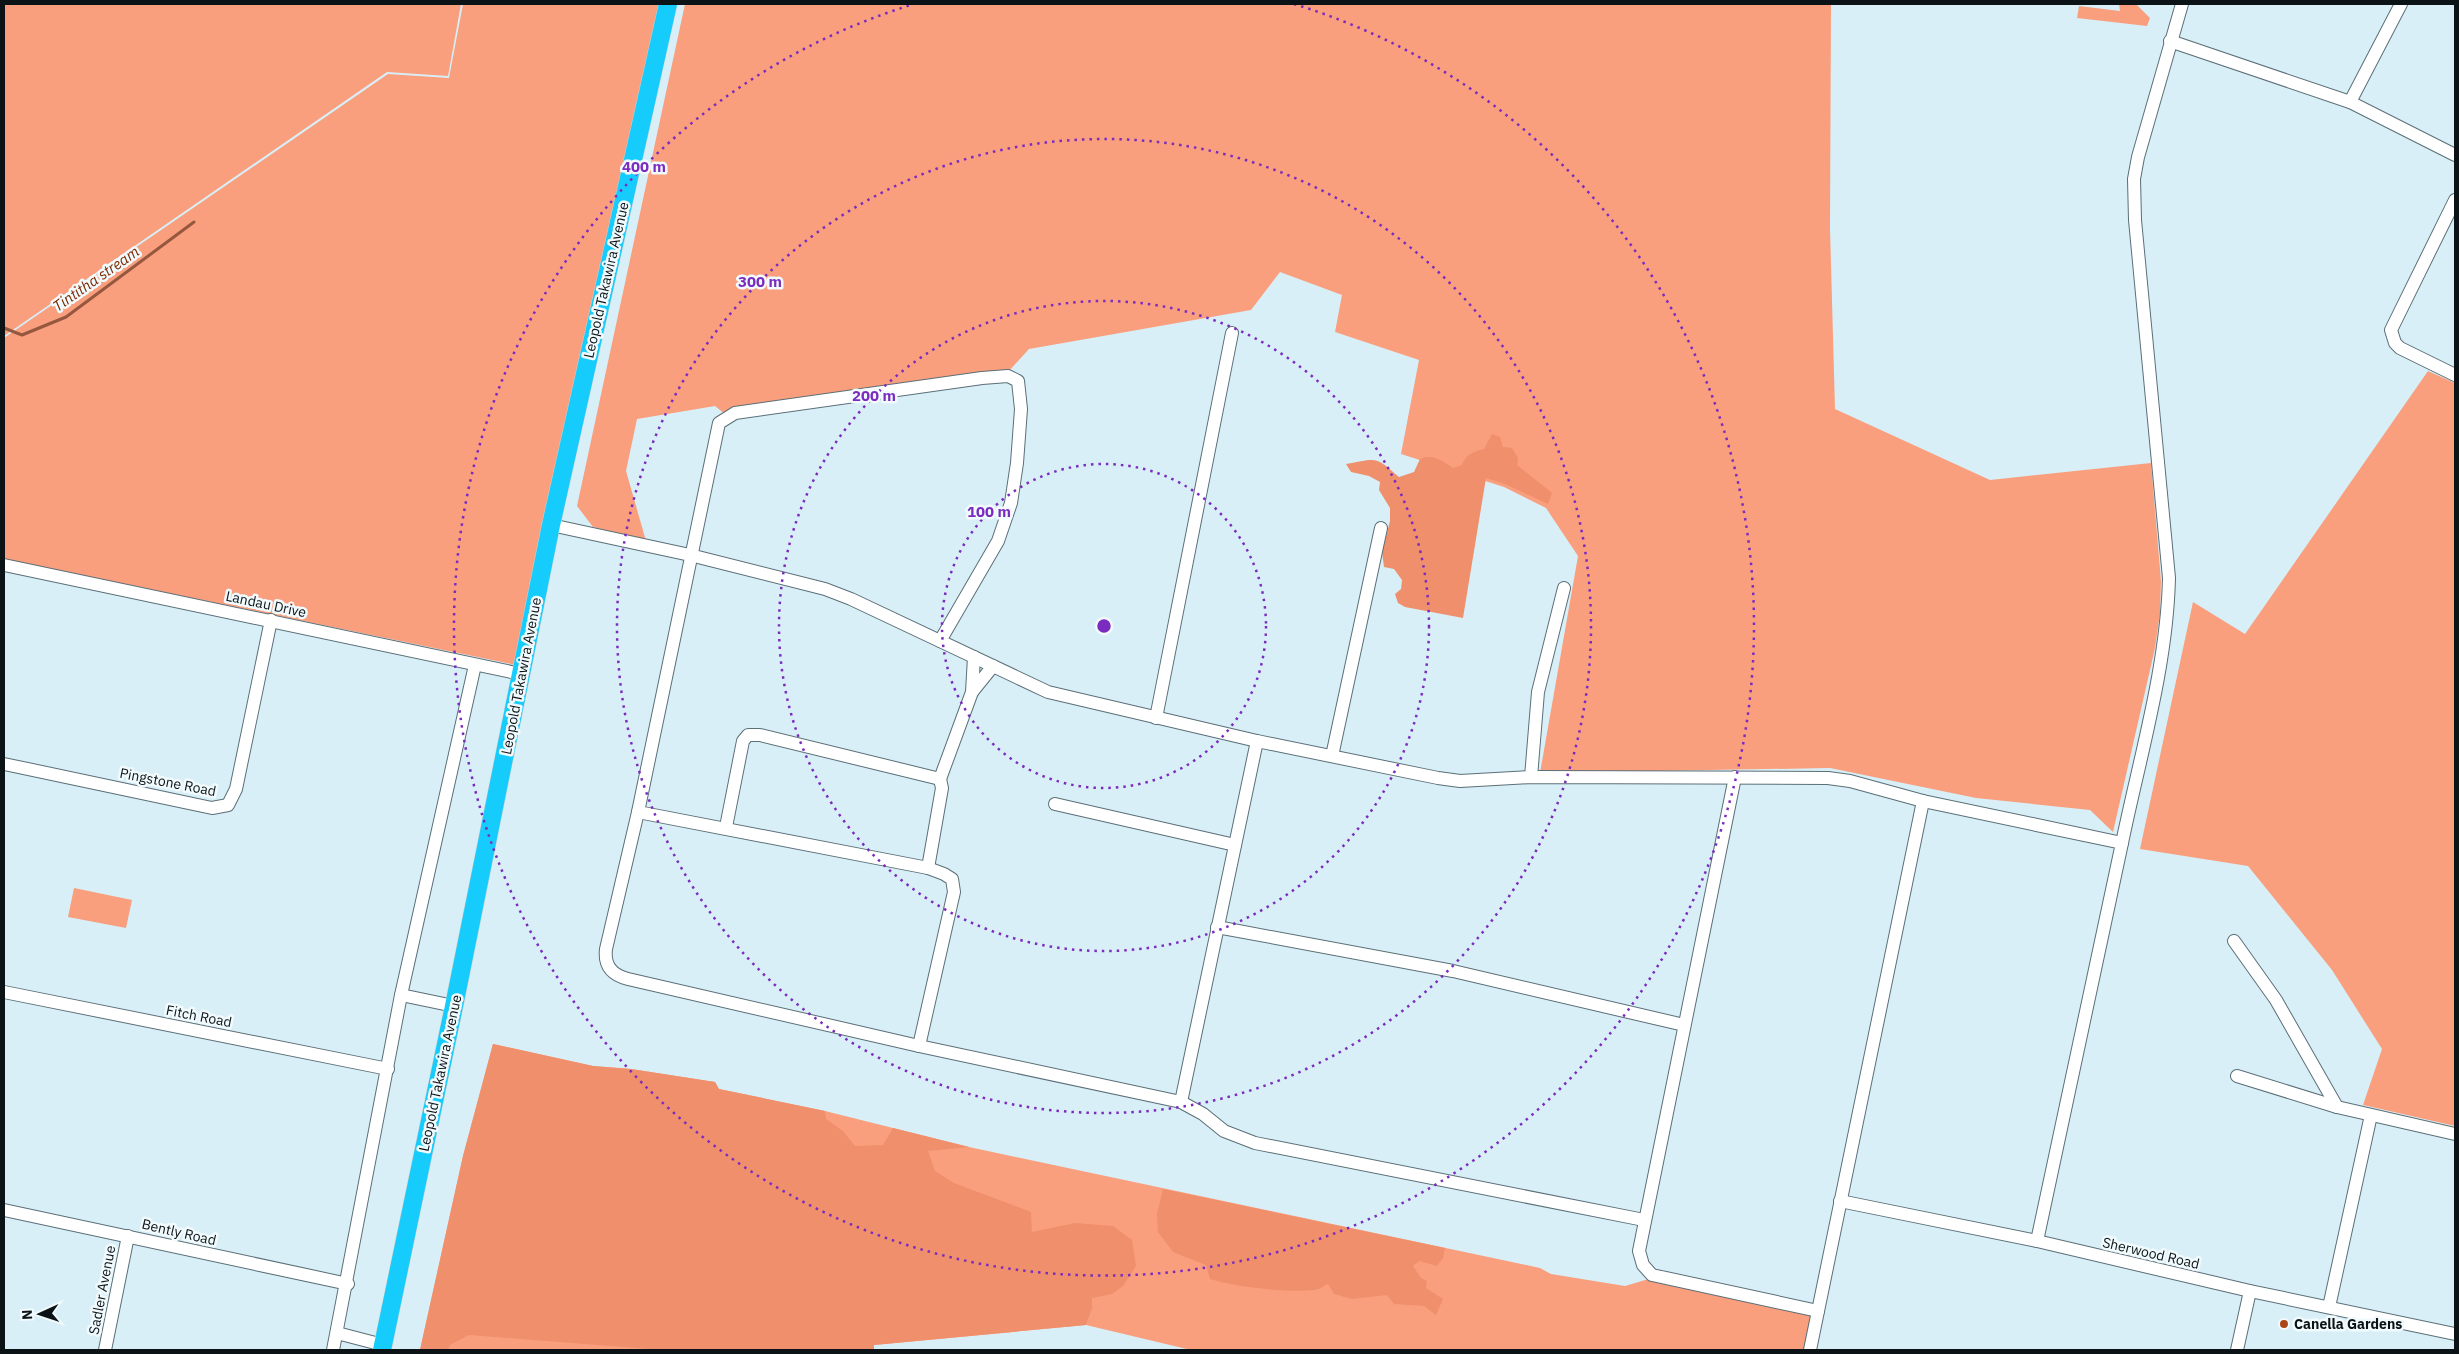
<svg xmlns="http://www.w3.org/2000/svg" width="2459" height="1354" font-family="'IBM Plex Sans',sans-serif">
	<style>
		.green { fill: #f99f7e }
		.forest { fill: #f08f6b }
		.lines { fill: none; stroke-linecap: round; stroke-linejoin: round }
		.stream { stroke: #96573f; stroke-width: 3 }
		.minor-casing { stroke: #5b6f77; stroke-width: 14 }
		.highway-casing { stroke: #ced0d0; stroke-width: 19 }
		.minor { stroke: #fff; stroke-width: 12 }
		.highway { stroke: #16ccfc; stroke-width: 18 }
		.ring { fill: none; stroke: #7b2cbf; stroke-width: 2.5; stroke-dasharray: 2.5 5 }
		.poi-dot { fill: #ab461a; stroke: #f1fafd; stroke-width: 2 }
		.labels { text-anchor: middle; stroke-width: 5; stroke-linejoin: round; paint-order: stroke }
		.street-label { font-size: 14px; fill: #0b1316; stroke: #f1fafd }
		.poi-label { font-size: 14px; font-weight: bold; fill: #0b1316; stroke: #f1fafd; text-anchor: start }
		.water-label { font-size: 15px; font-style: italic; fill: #802a00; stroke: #f1fafd }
		.centre { fill: #7b2cbf; stroke: #f1fafd; stroke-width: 2.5 }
		.ring-label { font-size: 15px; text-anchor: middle; font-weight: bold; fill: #7b2cbf; stroke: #f1fafd; stroke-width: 5; stroke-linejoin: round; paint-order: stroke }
	</style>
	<rect width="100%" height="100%" fill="#d8eff8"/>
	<g class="green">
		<path d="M4 4H461L448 76 387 72 4 336Z"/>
		<path d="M463 4H659L516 665 4 559V338L388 74 449 78Z"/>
		<path d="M685 4H1831L1830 228 1835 409 1990 480 2151 463 2161 581 2160 613 2155 648 2113 832 2090 810 1976 798 1830 768 1540 773 1578 556 1546 508 1504 487 1401 454 1419 360 1335 332 1342 295 1280 272 1251 310 1029 349 1008 372 726 415 715 406 637 419 626 471 646 541 593 527 577 506Z"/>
		<path d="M2119 4H2136L2150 18 2147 26 2077 18 2079 6 2120 11Z"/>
		<path d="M2428 371 2455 383V1126L2363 1105 2382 1049 2332 970 2248 866 2140 849 2193 602 2245 634Z"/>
		<path d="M74 888 132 900 126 928 68 917Z"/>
		<path d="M493 1044 593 1066 631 1069 715 1082 719 1089 825 1111 969 1147 1540 1268 1551 1274 1625 1286 1652 1278 1813 1314 1806 1350H1191L1086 1325 874 1345V1350H420L463 1156Z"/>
	</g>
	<g class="forest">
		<path d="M1492 434 1500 437 1503 447 1512 448 1518 458 1517 465 1552 493 1548 504 1505 484 1486 478 1463 618 1405 607 1398 603 1395 594 1401 589 1402 580 1394 569 1384 567 1382 552 1390 521V508L1379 490 1380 482 1369 476 1351 472 1346 464C1378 458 1375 456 1399 477L1414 472 1420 459C1432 453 1443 461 1453 468L1462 465C1466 454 1473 452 1484 449Z"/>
		<path d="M493 1044 593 1066 631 1069 715 1082 719 1089 825 1111 826 1119 843 1131 855 1146 883 1145 893 1128 969 1147 928 1151 935 1171 954 1183 1031 1212 1032 1232 1075 1223 1113 1226 1132 1240 1136 1266 1123 1286 1112 1294 1092 1298V1308L1086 1325 874 1345V1350H662L469 1335 450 1345 448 1350H420L463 1156Z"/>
		<path d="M1163 1189 1445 1248 1443 1258 1437 1266 1419 1261 1413 1266 1421 1278 1427 1281 1426 1288 1443 1299 1436 1315 1424 1306 1394 1304 1387 1295 1352 1299 1334 1294 1328 1284C1324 1286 1319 1290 1314 1290 1286 1293 1236 1287 1210 1279L1206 1265 1173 1252 1158 1232 1157 1214Z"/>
	</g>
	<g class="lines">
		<path class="stream" d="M4 328 22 335 66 317 194 222"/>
		<defs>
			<g id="minor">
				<path d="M2170 41 2350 102 2455 155"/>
				<path d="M2350 102 2401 4"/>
				<path d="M2455 200 2391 330 2395 343 2400 348 2455 375"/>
				<path d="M551 525 690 555 825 589 851 599 1048 692 1257 741 1438 778 1460 781 1531 777 1828 778 1850 781 1923 801"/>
				<path d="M4 565 521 674"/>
				<path d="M940 641 998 541 1011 503 1017 463 1021 409 1018 381 1008 376 982 378 735 413 719 423 638 812 606 949C604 966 612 975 628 979L919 1046 1181 1102 1203 1114 1224 1131 1255 1143 1644 1220"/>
				<path d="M972 692 993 666"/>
				<path d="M1156 718 1232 333"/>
				<path d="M1332 756 1381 528"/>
				<path d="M4 764 212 808 228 805 236 789 271 620"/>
				<path d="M1531 777 1538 692 1564 588"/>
				<path d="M1735 777 1639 1251 1643 1265 1652 1275 1818 1311"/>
				<path d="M940 779 972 692 974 657"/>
				<path d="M1055 804 1235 845"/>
				<path d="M638 812 928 868 944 874 952 879 954 892 919 1046"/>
				<path d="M726 827 743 741 748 735H760L940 779 942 788 928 868"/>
				<path d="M2122 843C2140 756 2167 666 2169 578L2135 220 2134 179 2138 157 2182 4"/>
				<path d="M1217 927 1453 971 1684 1025"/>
				<path d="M2234 941 2276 1000 2337 1107"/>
				<path d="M4 992 388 1069"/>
				<path d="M401 995 454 1006"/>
				<path d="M2237 1076 2337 1107 2455 1134"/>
				<path d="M1181 1102 1257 741"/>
				<path d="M1840 1201 2037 1241 2250 1291 2455 1334"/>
				<path d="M4 1210 348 1284"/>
				<path d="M2329 1307 2371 1115"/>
				<path d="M337 1333 383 1345"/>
				<path d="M105 1350 128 1236"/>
				<path d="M333 1350 401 995 475 665"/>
				<path d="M1810 1350 1923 801 2122 843 2037 1241"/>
				<path d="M2237 1350 2250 1291"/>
			</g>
			<path id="highway" d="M382 1350 454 1006 551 525 668 4"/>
		</defs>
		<use href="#minor" class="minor-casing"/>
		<use href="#highway" class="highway-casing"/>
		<use href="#minor" class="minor"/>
		<use href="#highway" class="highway"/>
	</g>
	<g class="ring">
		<circle cx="1104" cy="626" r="162"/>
		<circle cx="1104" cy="626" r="325"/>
		<circle cx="1104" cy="626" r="487"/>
		<path d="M1294 4A650 650 0 1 1 914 4"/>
	</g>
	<circle class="poi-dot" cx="2284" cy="1324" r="5"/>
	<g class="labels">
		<g class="street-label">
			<text transform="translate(606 280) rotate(-77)" y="5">Leopold Takawira Avenue</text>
			<text transform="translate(266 604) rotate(12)" y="5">Landau Drive</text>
			<text transform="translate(521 676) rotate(-79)" y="5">Leopold Takawira Avenue</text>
			<text transform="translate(168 782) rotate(11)" y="5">Pingstone Road</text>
			<text transform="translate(199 1016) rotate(11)" y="5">Fitch Road</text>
			<text transform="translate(440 1073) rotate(-78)" y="5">Leopold Takawira Avenue</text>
			<text transform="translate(179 1232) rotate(13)" y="5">Bently Road</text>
			<text transform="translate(2151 1253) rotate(13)" y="5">Sherwood Road</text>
			<text transform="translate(102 1290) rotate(-79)" y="5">Sadler Avenue</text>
		</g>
		<g class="poi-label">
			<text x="2294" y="1329">Canella Gardens</text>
		</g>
		<g class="water-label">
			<text transform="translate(96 279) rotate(-35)" y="5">Tintitha stream</text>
		</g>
	</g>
	<circle cx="1104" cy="626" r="8" class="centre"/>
	<g class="ring-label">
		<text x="644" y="172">400 m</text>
		<text x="760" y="287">300 m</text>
		<text x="874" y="401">200 m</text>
		<text x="989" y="517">100 m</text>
	</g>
	<rect width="2459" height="1354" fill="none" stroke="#0b1316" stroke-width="10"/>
	<g transform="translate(40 1314) rotate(267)" stroke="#f1fafd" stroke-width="4" paint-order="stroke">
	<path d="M0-4L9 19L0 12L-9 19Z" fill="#0b1316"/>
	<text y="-8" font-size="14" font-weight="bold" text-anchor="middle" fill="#0b1316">N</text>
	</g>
</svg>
